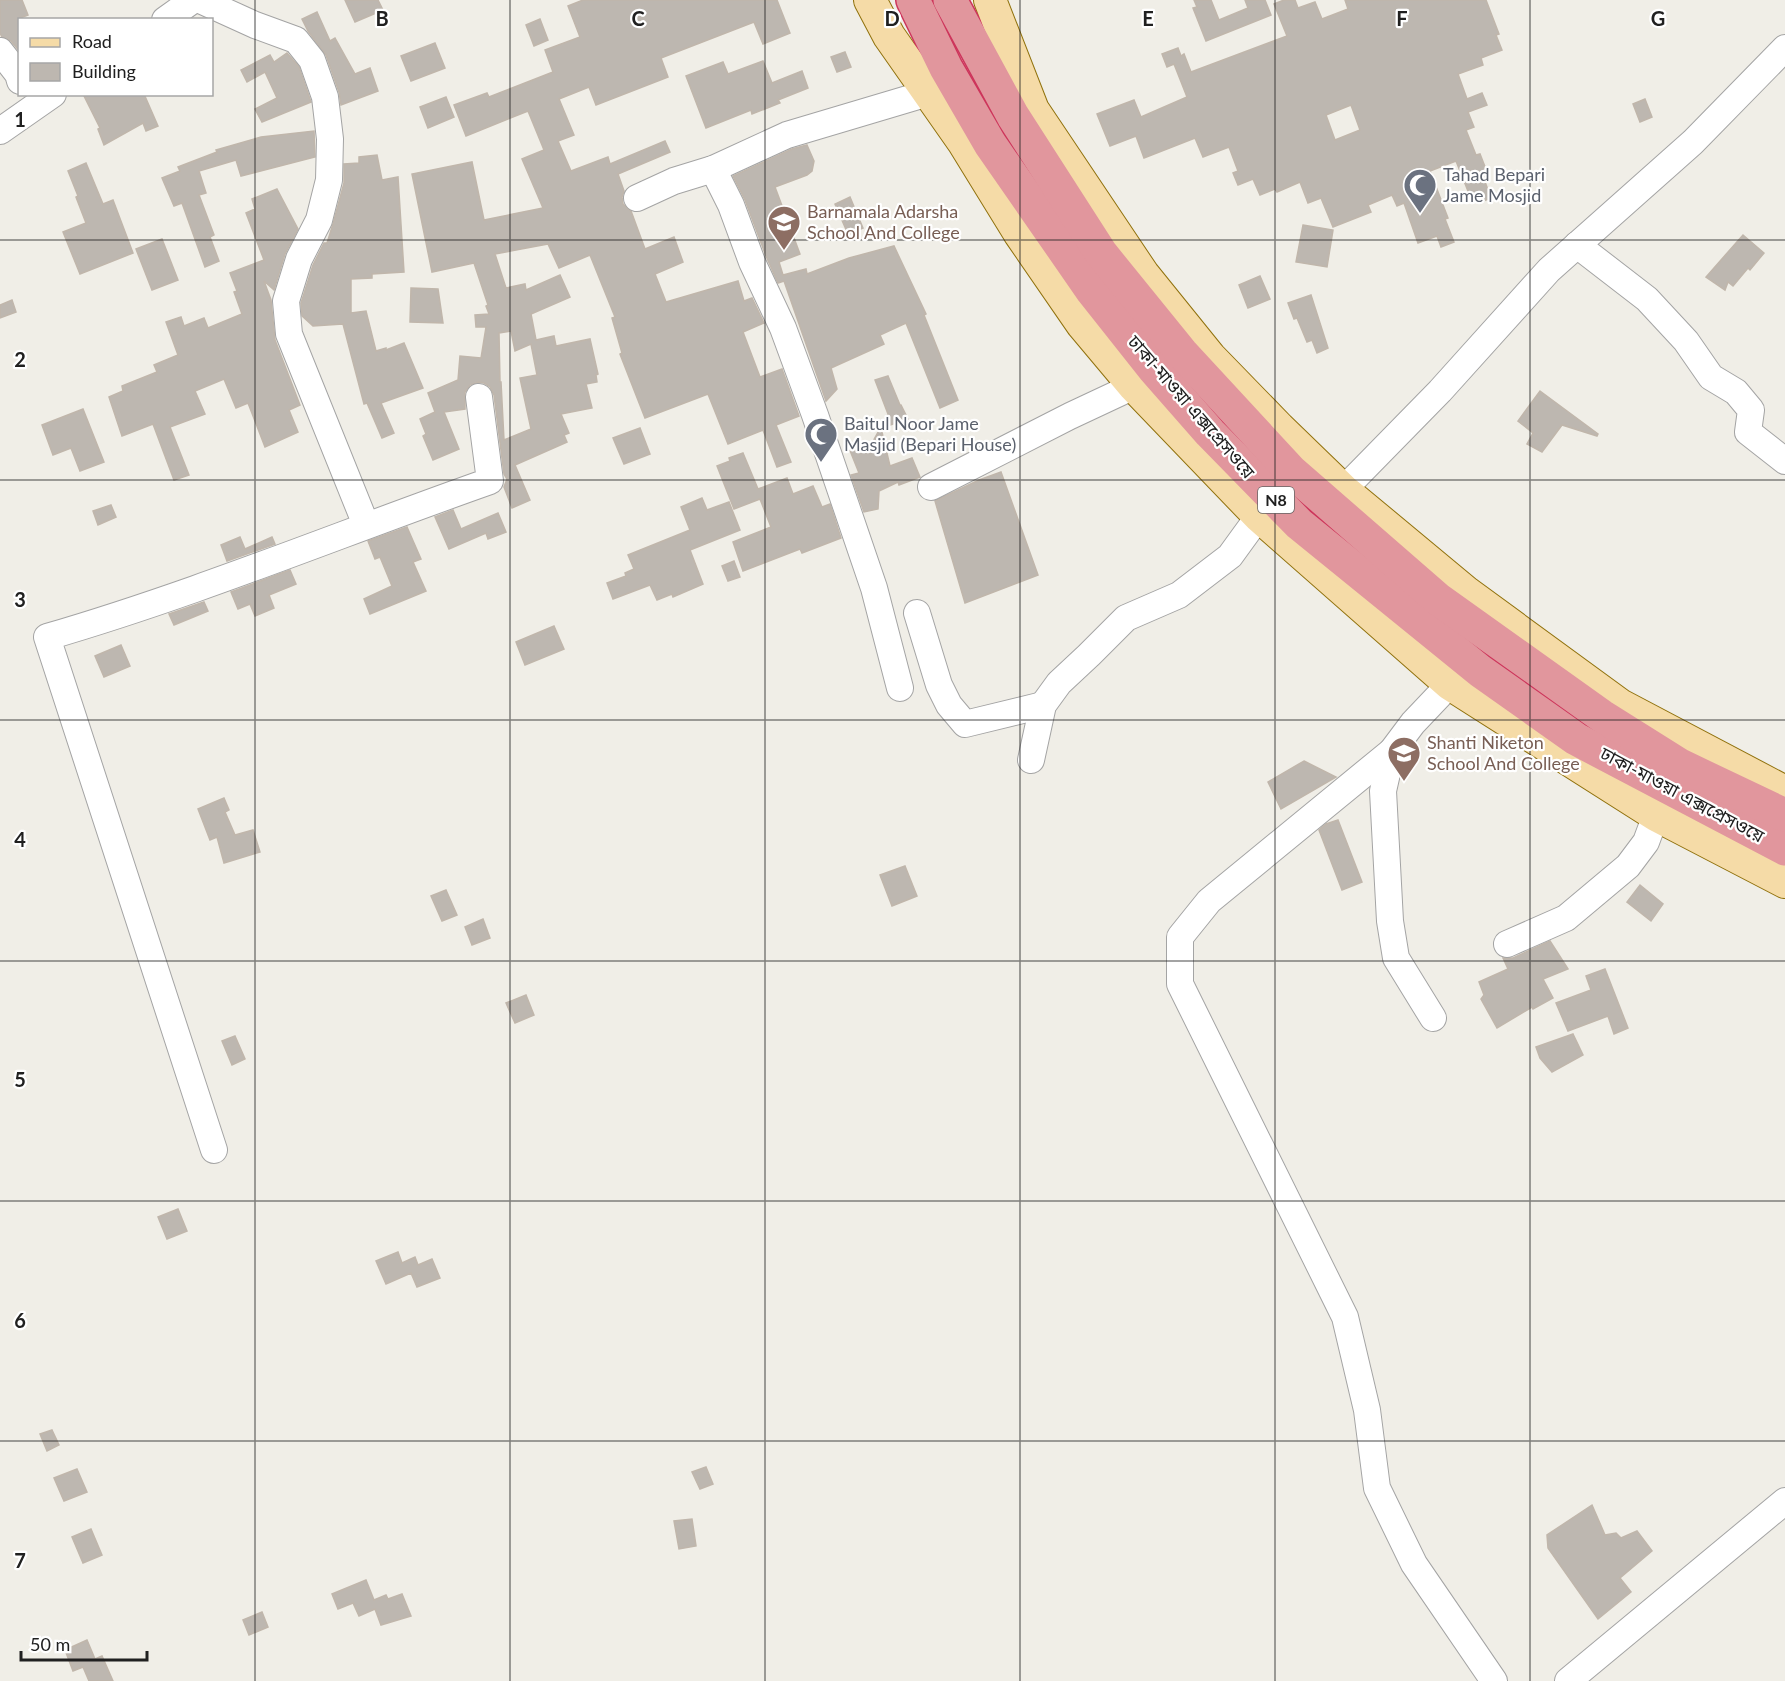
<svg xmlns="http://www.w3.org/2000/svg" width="1785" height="1681" font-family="Lato,'Noto Sans Bengali',sans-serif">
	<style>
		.building { fill: #bdb7b0; stroke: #c0b6ab; stroke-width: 1.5; fill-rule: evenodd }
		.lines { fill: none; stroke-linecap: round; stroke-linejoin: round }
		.minor-casing { stroke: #a4a4a4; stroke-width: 28 }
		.major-casing { stroke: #90710c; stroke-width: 34 }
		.highway-casing { stroke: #cd355b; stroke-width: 36 }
		.minor { stroke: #fff; stroke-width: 26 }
		.major { stroke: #f5dba7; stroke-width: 32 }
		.highway { stroke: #e1969d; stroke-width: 33 }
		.grid { fill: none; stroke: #202020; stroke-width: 1.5; stroke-opacity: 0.55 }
		.labels { text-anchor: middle; stroke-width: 4.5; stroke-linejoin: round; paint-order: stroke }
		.shield { fill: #fff; stroke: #636363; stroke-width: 1.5 }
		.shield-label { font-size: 16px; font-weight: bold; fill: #202020 }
		.worship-label { font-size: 18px; fill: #5b616d; stroke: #fff; text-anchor: start }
		.education-label { font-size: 18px; fill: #785e54; stroke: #fff; text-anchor: start }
		.street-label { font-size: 18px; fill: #202020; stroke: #fff }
		.grid-label { font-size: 20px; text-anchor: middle; font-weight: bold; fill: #202020; stroke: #fff; stroke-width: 4.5; stroke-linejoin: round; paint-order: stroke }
	</style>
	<rect width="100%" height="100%" fill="#f0eee7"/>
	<g class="building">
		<path d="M0 0H22L28 15 20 18V52L11 41 2 37 0 33Z"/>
		<path d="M345 0H378L383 10 355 22Z"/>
		<path d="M583 0H777L790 33 763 44 754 22 661 58 668 77 596 105 589 87 559 99 574 135 558 141 571 171 608 157 610 164 665 141 670 152 618 174 624 191 622 197 623 204 631 211 645 249 674 237 683 262 655 274 666 302 738 281 744 301 752 298 764 323 743 332 760 377 782 369 799 416 776 425 791 462 777 467 763 430 728 444 708 394 645 418 620 354 622 353 612 318 615 317 590 255 559 268 548 244 495 254 506 288 525 284 526 290 560 275 570 297 531 314 536 340 554 336 556 346 590 339 598 374 596 375 597 382 586 384 592 408 561 414 569 433 564 435 567 442 515 465 530 500 512 508 504 487 507 479 504 474 494 395 490 387 484 383 478 382 470 385 465 392V409L444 412 459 449 433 460 423 436 426 434 420 419 435 412 428 393 458 380 460 356 481 358 486 327H476L475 315 489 314 486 306 488 305 474 263 432 272 412 174 472 162 484 220 543 208 522 159 544 150 528 111 466 136 454 105 487 93 489 97 553 72 545 50 580 37 568 6ZM511 331 515 351 531 344 537 375 520 378 531 429 504 440 501 382H500L499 333Z"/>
		<path d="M1194 0H1211L1219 20 1248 8 1245 0H1265L1271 15 1206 41 1193 8 1197 7Z"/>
		<path d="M1284 0H1295L1298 8 1315 2 1322 19 1348 9 1345 0H1486L1499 34 1496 35 1502 50 1481 58 1483 65 1458 74 1467 99 1482 93 1487 105 1468 112 1474 127 1466 130 1476 155 1480 154 1489 177 1484 179 1491 198 1478 203 1474 195 1470 196 1456 161 1430 171 1448 218 1445 219 1454 242 1441 247 1437 236 1418 243 1404 203 1397 206 1392 195 1368 205 1371 212 1333 227 1321 198 1308 203 1300 182 1277 192 1275 189 1260 195 1253 179 1238 185 1233 173 1238 171 1229 147 1203 157 1195 138 1144 158 1136 136 1110 146 1097 114 1134 100 1141 117 1187 97 1174 64 1167 67 1162 54 1178 48 1181 56 1184 54 1191 72 1287 36 1274 4ZM1351 105 1360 130 1335 140 1326 115Z"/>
		<path d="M317 12 330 41 335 38 355 74 370 68 378 91 341 105 339 92 326 55 308 31 302 19Z"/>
		<path d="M540 19 548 40 534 46 526 25Z"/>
		<path d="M435 43 445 68 411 81 401 56Z"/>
		<path d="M845 52 851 67 837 72 831 57Z"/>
		<path d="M287 53 299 67 311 102 262 122 255 109 277 98 265 72 247 82 241 70 270 55 274 62Z"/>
		<path d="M763 61 772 83 802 71 808 88 778 100 780 103 752 114 751 110 706 128 686 76 723 62 728 74Z"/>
		<path d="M83 94H144L158 126 146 131 143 123 104 145 98 129 100 128Z"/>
		<path d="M446 97 454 117 428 128 420 107Z"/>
		<path d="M1645 99 1652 117 1640 122 1633 104Z"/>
		<path d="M314 131 315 157 241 176 236 160 199 171 206 193 199 195 214 235 210 237 219 261 205 267 182 203 174 206 162 178 180 171 178 167 217 152 216 150 261 137Z"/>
		<path d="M807 145 814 161 812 171 807 175 775 187 800 254 779 262 783 275 806 269 807 274 849 258 894 246 926 314 924 315 958 400 940 408 906 323 880 335 884 344 831 368 837 389 826 401 784 281 778 283 766 256 745 200 733 176 792 149Z"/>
		<path d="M377 155 382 180 398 177 404 272 372 274V278L351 279V313L366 311 376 351 386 348V350L404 343 423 388 381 403 394 433 382 438 367 403 364 404 343 324 313 326 302 316 301 303 313 265 324 243H327L333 224 344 183V164L359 163V157Z"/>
		<path d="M86 163 103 204 113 200 133 253 80 274 63 232 86 223 76 197 78 196 68 171Z"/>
		<path d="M277 189 298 229 285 254 274 290 264 281 271 300 275 340 300 405 289 410 298 432 265 447 248 403 236 408 224 379 195 391 205 414 170 427 189 475 174 480 153 424 122 436 109 397 123 391 122 386 157 372 154 365 178 355 166 322 181 317 184 326 204 318 208 328 242 314 234 292 237 291 230 273 264 260 246 213 255 209 252 199Z"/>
		<path d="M850 197 863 228 848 234 835 204Z"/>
		<path d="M1303 225 1333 230 1327 267 1296 262Z"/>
		<path d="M1743 235 1764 253 1750 270 1748 268 1733 286 1728 282 1725 290 1706 277Z"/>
		<path d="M162 239 178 280 152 290 136 249Z"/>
		<path d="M1260 276 1270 299 1248 308 1239 285Z"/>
		<path d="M411 288 438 289 443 323 410 322Z"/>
		<path d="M1311 295 1328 348 1317 353 1312 340 1307 342 1297 318 1294 319 1288 303Z"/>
		<path d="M12 300 16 312 0 318V305Z"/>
		<path d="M888 376 900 405H901L908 419 881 428 890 466 912 458 920 477 899 485 898 482 879 491 878 509 864 512 851 475 859 473 849 448 872 443 888 414 875 380Z"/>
		<path d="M1540 391 1598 434 1597 436 1562 425 1542 452 1527 444 1533 433 1518 421Z"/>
		<path d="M83 409 104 462 80 471 71 448 53 455 42 425Z"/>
		<path d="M640 428 650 454 624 464 613 438Z"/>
		<path d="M743 453 758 489 787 478 793 494 813 486 822 507 830 504 841 538 802 553 800 549 743 571 733 542 771 527 760 499 734 509 717 466 730 461 729 458Z"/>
		<path d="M1001 472 1038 575 965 603 935 501 979 480Z"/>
		<path d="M702 498 707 510 729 502 740 530 690 550 703 584 673 597 672 594 657 600 650 585 613 599 607 583 626 576 625 573 634 569 628 555 690 530 681 507Z"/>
		<path d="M111 505 116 517 98 525 93 511Z"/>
		<path d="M453 510 461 529 498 513 506 532 488 539 486 533 449 549 435 517Z"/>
		<path d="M407 527 421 559 413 562 426 591 370 614 364 599 392 586 380 557 375 559 368 541Z"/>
		<path d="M240 537 245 549 272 537 275 544 227 561 221 545Z"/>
		<path d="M734 561 740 577 728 581 722 566Z"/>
		<path d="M290 570 296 584 269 595 274 608 255 616 250 604 238 609 231 592Z"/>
		<path d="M204 602 208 611 174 625 169 614Z"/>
		<path d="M554 626 564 649 525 665 516 642Z"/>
		<path d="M121 645 130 666 104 677 95 656Z"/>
		<path d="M1304 761 1336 777 1281 809 1268 782Z"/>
		<path d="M224 798 229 810 225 812 235 835 253 830 260 852 224 863 217 837 210 840 198 809Z"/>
		<path d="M1338 820 1362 882 1342 890 1319 830 1326 824Z"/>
		<path d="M905 866 917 896 892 906 880 875Z"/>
		<path d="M1640 885 1663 904 1651 921 1627 902Z"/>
		<path d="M446 890 457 915 442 921 431 896Z"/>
		<path d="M483 919 490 938 472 945 465 927Z"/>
		<path d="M1550 941 1568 969 1543 979 1553 998 1533 1009 1532 1007 1497 1028 1481 999 1484 995 1479 982 1508 969 1503 958H1513Z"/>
		<path d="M1605 969 1628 1028 1614 1034 1608 1016 1568 1031 1556 1003 1591 990 1586 976Z"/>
		<path d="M526 995 534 1015 515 1023 506 1003Z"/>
		<path d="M1573 1034 1583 1055 1552 1072 1540 1058 1536 1047Z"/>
		<path d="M235 1036 245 1059 232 1065 222 1041Z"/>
		<path d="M178 1209 187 1231 167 1239 158 1217Z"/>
		<path d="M398 1252 402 1263 415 1257 418 1265 432 1259 440 1278 417 1287 411 1273 386 1284 376 1261Z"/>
		<path d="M52 1430 59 1445 47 1451 40 1434Z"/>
		<path d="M706 1467 713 1484 700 1489 692 1472Z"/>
		<path d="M77 1469 87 1492 64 1501 54 1478Z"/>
		<path d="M1592 1505 1605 1535 1616 1533 1621 1538 1637 1531 1652 1551 1620 1578 1631 1592 1598 1619 1548 1548 1547 1535Z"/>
		<path d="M692 1519 696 1546 679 1549 674 1521Z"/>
		<path d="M91 1529 102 1555 83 1563 72 1537Z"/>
		<path d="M366 1580 374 1600 386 1595 388 1599 402 1594 411 1616 381 1625 375 1609 359 1616 353 1603 338 1609 332 1594Z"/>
		<path d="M262 1612 268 1627 249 1635 243 1620Z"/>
		<path d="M87 1640 95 1659 102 1656 113 1681H89L83 1667 73 1671 65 1650Z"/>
	</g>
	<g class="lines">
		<defs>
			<g id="minor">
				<path d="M200 0 255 25 296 40 312 60 325 97 330 139 329 180 319 220 299 259 286 301 289 334 366 525"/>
				<path d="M165 20 193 0"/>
				<path d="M0 51 18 74 20 81"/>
				<path d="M0 131 53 94"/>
				<path d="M713 169 731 205 752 262 783 328 815 415 874 588 900 688"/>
				<path d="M637 198 674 181 713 169 787 135 928 93"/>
				<path d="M1577 245 1647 299 1686 341 1711 377 1736 392 1751 410 1748 432 1785 461"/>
				<path d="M931 487 1070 416 1134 386"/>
				<path d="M1343 490 1440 391 1549 270 1693 142 1785 48"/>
				<path d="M917 613 939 685 949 705 965 724 1043 705"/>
				<path d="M1392 751 1209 901 1180 937V984L1345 1317 1367 1410 1377 1488 1414 1564 1494 1681"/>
				<path d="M1031 760 1043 705 1059 683 1089 655 1126 618 1179 595 1230 556 1259 516"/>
				<path d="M1507 944 1566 918 1628 866 1646 842 1656 815"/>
				<path d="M1433 1018 1396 958 1390 921 1383 791 1392 751 1413 723 1450 684"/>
				<path d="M214 1150 47 637C198 593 342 533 490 481L479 397"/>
				<path d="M1568 1681 1785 1501"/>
			</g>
			<g id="major">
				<path d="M870 0 889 36 964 143 1020 234 1082 324 1134 386 1259 516 1450 684 1656 815 1785 882"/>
				<path d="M990 0 1033 110 1143 274 1210 357 1279 428 1343 490 1467 593 1620 705 1785 792"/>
			</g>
			<g id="highway">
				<path d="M913 0 946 68 990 144 1092 291 1153 368 1210 433 1299 524 1480 671 1576 739 1785 849"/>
				<path d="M950 0 1013 116 1101 253 1182 353 1291 471 1438 599 1602 716 1680 765 1785 815"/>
			</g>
		</defs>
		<use href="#minor" class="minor-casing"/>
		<use href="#major" class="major-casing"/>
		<use href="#highway" class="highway-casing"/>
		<use href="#minor" class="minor"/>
		<use href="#major" class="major"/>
		<use href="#highway" class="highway"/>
	</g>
	<path class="grid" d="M255 0V1681M510 0V1681M765 0V1681M1020 0V1681M1275 0V1681M1530 0V1681M0 240H1785M0 480H1785M0 720H1785M0 961H1785M0 1201H1785M0 1441H1785"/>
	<defs>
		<symbol id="mosque-pin" viewBox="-11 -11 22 30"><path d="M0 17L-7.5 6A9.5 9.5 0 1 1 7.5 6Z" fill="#6b7280" stroke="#fff"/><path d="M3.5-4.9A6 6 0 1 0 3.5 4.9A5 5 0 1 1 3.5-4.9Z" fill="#fff"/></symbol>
		<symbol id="university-pin" viewBox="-11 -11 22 30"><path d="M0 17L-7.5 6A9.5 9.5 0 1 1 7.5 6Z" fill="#8d6e63" stroke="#fff"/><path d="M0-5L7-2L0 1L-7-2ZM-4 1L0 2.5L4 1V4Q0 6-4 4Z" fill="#fff"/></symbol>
	</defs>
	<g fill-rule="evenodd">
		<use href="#mosque-pin" x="1401" y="166" width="38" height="52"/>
		<use href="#university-pin" x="765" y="203" width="38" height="52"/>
		<use href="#mosque-pin" x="802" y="415" width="38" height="52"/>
		<use href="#university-pin" x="1385" y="734" width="38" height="52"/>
	</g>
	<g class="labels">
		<rect class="shield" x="1258" y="487" width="36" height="26" rx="4.5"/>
		<g class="shield-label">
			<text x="1276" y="506">N8</text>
		</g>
		<g class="worship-label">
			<text x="1443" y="181">Tahad Bepari<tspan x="1443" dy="21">Jame Mosjid</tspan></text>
			<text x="844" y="430">Baitul Noor Jame<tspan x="844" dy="21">Masjid (Bepari House)</tspan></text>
		</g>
		<g class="education-label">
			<text x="807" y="218">Barnamala Adarsha<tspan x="807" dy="21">School And College</tspan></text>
			<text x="1427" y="749">Shanti Niketon<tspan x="1427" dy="21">School And College</tspan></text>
		</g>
		<g class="street-label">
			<text transform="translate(1191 407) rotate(49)" y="6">ঢাকা-মাওয়া এক্সপ্রেসওয়ে</text>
			<text transform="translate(1682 795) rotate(28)" y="6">ঢাকা-মাওয়া এক্সপ্রেসওয়ে</text>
		</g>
	</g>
	<g class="grid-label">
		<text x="382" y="26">B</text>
		<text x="638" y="26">C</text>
		<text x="892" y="26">D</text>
		<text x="1148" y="26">E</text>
		<text x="1402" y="26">F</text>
		<text x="1658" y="26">G</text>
		<text x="20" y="127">1</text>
		<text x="20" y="367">2</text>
		<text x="20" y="607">3</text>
		<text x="20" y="847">4</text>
		<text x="20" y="1087">5</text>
		<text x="20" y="1328">6</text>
		<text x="20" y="1568">7</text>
	</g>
	<rect x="18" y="18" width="195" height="78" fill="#ffffff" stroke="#a6a6a6" stroke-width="1.5"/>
	<rect x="30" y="38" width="30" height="9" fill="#f5dba7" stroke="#a6a6a6" stroke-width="1.5"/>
	<text x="72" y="48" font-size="18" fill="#202020">Road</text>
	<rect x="30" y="63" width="30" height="18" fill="#bdb7b0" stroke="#a6a6a6" stroke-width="1.5"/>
	<text x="72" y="78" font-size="18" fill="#202020">Building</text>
	<path d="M21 1651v9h126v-9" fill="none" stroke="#202020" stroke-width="3"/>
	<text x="30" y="1651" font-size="18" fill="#202020" stroke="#ffffff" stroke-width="4.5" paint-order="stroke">50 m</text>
</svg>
